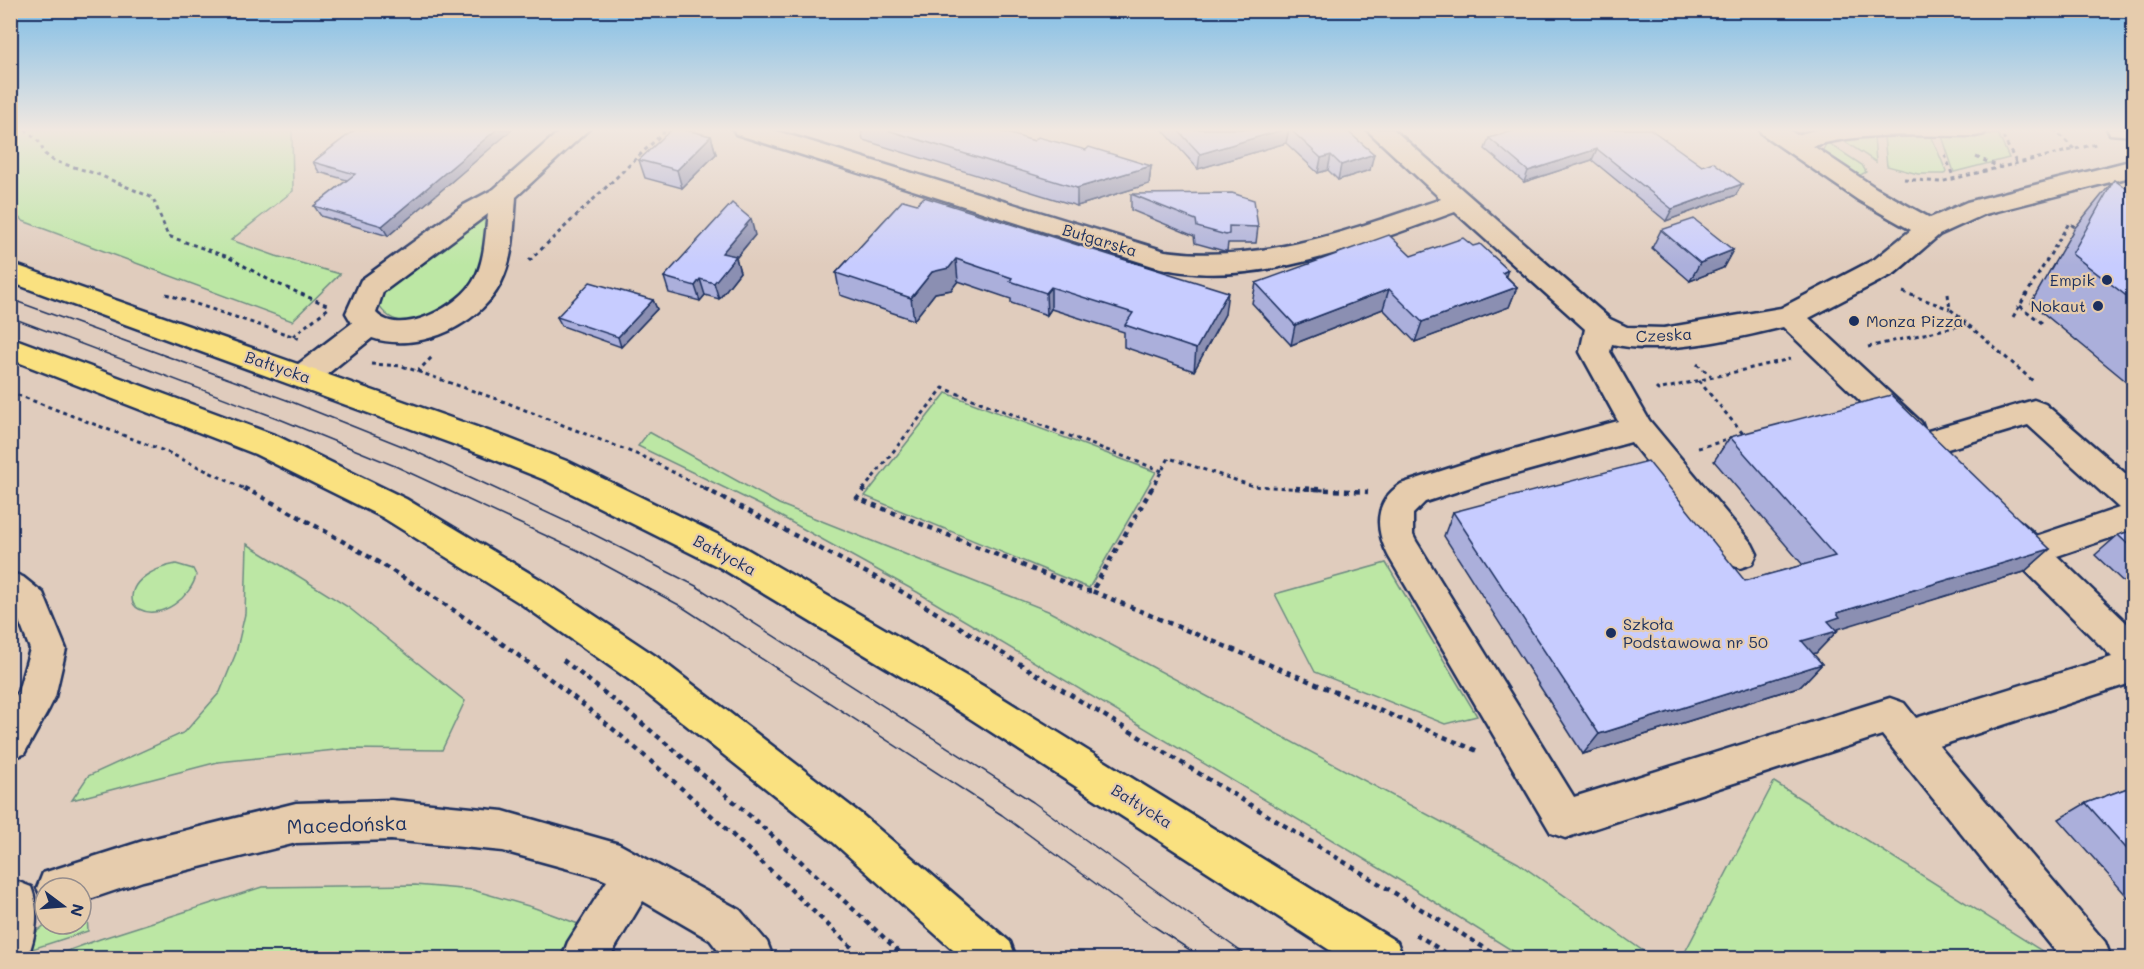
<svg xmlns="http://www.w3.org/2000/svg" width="2144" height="969" font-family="Mali,sans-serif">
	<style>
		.green { fill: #bce7a4; stroke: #6c8b81; stroke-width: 1.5 }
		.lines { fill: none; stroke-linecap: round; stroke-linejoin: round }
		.minor-casing { stroke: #1b2f5e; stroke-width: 5 }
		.major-casing { stroke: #1b2f5e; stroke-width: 5 }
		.path-far1 { stroke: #1b2f5e; stroke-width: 3; stroke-dasharray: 4 4; stroke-linecap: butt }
		.path { stroke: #1b2f5e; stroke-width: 4.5; stroke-dasharray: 5 5; stroke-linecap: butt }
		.minor { fill: #e6ccad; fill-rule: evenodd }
		.major { fill: #fae180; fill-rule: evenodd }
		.tram { stroke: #1b2f5e; stroke-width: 1.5 }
		.wall { fill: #abafdb; stroke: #1b2f5e; stroke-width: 1.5 }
		.shaded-wall { fill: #8b8fb2; stroke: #1b2f5e; stroke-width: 1.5 }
		.building { fill: #c7ccff; stroke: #1b2f5e; stroke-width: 1.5 }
		.poi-dot { fill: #1b2f5e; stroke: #e6ccad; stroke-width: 2 }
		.labels { text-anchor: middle; stroke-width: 4.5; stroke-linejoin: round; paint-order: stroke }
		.street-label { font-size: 16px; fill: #1b2f5e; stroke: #e6ccad }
		.poi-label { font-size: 16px; fill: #1b2f5e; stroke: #e6ccad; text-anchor: end }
		.near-street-label { font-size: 20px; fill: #1b2f5e; stroke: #e6ccad }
	</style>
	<rect width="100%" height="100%" fill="#e0ccbd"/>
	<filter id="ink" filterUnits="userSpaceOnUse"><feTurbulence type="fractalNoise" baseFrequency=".0167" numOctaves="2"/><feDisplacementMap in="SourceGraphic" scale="12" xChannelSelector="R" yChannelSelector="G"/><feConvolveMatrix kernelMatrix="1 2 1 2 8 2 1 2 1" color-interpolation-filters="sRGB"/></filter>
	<g filter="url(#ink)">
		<g class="green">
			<path d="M10 129H292L293 191 231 240 276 256 340 274 292 321 23 221 11 211Z"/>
			<path d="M1998 134 2009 158 1954 172 1942 136Z"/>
			<path d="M1931 135 1946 171 1944 174H1918L1887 166 1884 137Z"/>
			<path d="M1874 137 1876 162 1839 138Z"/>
			<path d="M1827 142 1862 165 1866 172 1857 177 1828 158 1823 150Z"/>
			<path d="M492 211C488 231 485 267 475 283 471 289 463 294 458 299 433 319 395 337 376 301L382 289Z"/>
			<path d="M946 393 1156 472 1089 588 865 496Z"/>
			<path d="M649 432 779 504 1048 611 1518 863 1653 958H1524L1404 883 917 592 762 506 638 446Z"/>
			<path d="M247 544 348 607 465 701 442 750 345 749 218 762 72 800 88 776 185 732 220 692 236 653 245 614Z"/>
			<path d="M1386 563 1477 716 1445 724 1315 672 1275 594Z"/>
			<path d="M176 564 193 569 196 575C192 596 161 621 139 609 135 607 132 603 132 598 132 577 160 567 176 564Z"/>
			<path d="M1774 782 2042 951 2039 958H1687L1683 956Z"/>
			<path d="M415 885 473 890 532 907 581 925 560 958H48L100 939 262 887Z"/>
			<path d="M86 902 88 931 23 952 35 933 46 924H81V904Z"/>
		</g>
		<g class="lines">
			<defs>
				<g id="minor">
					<path d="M562 129H589L516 197C514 223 514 252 504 276 486 323 420 354 372 338L315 384 304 387 293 384 289 376 293 368 352 323 346 313 361 280 464 205 494 189ZM488 214C485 235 485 259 475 278 462 305 400 339 376 313L383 292Z"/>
					<path d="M733 129H770L1165 251C1261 264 1351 230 1441 199L1366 129H1393L1610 319 1627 327 1664 328 1781 308 1875 259 1911 230 1858 200 1762 134 1759 129H1787L1797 135 1819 129H1987L1984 134 1975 136C1922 136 1865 131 1813 146L1876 188 1930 218 1967 202 2134 160V176L1985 214 1939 235 1895 273 1809 318 1921 422 1925 432 2034 400 2045 404 2134 481V530L2057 556 2134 630V682L1939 746 2105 942 2111 958H2061L1882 735 1565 838 1551 833 1389 557C1375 530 1373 502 1401 484L1481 458 1618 421 1580 352 1585 329 1455 212C1365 244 1249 293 1153 266L736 134ZM1783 327 1899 438 1909 442 1908 444 1913 453 1924 456 2028 425 2119 508 2036 536C2022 522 2014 513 1995 519L1990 529 1995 539 2017 562 2112 657 1916 718 1904 703 1890 698 1574 797 1416 541 1413 535V514L1425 502 1483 483 1631 442 1728 564 1740 568 1752 564 1757 554 1752 544 1649 420 1610 352 1612 344C1660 356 1734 339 1783 327Z"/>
					<path d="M2107 129H2134V136L2110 134Z"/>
					<path d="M10 572 23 577 43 593 66 649 55 697 49 709 24 754 10 759V705L18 692 30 649 16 613 10 609Z"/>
					<path d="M391 800 503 811 619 844 740 910 767 942 773 958H724L710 940 643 901 609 958H562L568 942 607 881 598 877 503 851 391 840 296 843 143 881 81 902V888H45V904L37 888 43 873 143 841 296 803Z"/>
					<path d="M16 881 31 887C40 909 36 937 27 958H10V883Z"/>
				</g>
				<g id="major">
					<path d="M10 263 505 437 569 462 745 548 983 686 1397 942 1403 958H1342L957 710 721 568 545 480 483 455 10 282Z"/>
					<path d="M10 337 277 436 406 499 546 583 657 657 861 814 1010 942 1016 958H962L833 842 631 681 520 603 382 517 255 454 10 359Z"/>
				</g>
			</defs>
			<use href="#minor" class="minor-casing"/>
			<use href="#major" class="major-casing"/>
			<g class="path-far1">
				<path d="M25 129 39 142 45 154 54 161 97 174 153 198 168 236 228 257 271 281 329 306"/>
				<path d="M2054 129 2075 150"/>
				<path d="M2003 137 2017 164"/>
				<path d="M1945 155 1954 179"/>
				<path d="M1976 157 2002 168"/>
				<path d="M1904 179 1940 182 2096 144"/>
				<path d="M529 261 667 129"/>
				<path d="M1903 292 1950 309"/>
				<path d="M166 294 301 339"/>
				<path d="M1948 294 1950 309 2033 381"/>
				<path d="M2020 306 2042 323"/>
				<path d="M2013 317 2069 223 2078 229"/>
				<path d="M293 336 330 307"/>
				<path d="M1868 347 1967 324"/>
				<path d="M371 364 402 366 505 402 646 458 707 490"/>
				<path d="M1697 364 1711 376"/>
				<path d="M417 372 432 357"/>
				<path d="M1699 381 1744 435 1741 436"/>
				<path d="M1656 388 1658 390 1790 359"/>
				<path d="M10 392 167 452 247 490"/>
				<path d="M1698 448 1731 439"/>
				<path d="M863 490 943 388 1162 471"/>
				<path d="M1151 490 1169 458 1253 486 1324 490"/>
			</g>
			<g class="path">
				<path d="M244 488C367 550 484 625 591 711 686 788 774 874 863 958"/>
				<path d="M704 488 894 587 1501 958"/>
				<path d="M865 488 857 498 1086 591H1092"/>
				<path d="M1152 488 1092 591 1480 752"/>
				<path d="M1295 488 1368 492"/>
				<path d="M563 660C684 754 794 854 906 958"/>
				<path d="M1416 934 1453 958"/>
			</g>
			<use href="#minor" class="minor"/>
			<use href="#major" class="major"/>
			<g class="tram">
				<path d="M10 299 292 402 412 450 591 533 696 586 1033 802 1250 958"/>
				<path d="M10 317 277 418 395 466 577 550 679 605 1002 815 1152 925 1202 958"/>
			</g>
		</g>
		<g class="wall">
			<path d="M356 129 388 236 321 216 314 206 347 180 319 172 313 162Z"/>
			<path d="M861 129H993L1034 141 1086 150 1151 166 1149 184 1077 206 863 140Z"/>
			<path d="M1162 129H1345L1370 170 1338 180 1328 170 1318 173 1286 143 1198 169Z"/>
			<path d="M1650 129 1736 195 1666 221 1592 160 1524 182 1485 149 1489 138Z"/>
			<path d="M711 136 716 154 682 188 645 178 639 160Z"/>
			<path d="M2114 180 2133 193V387L2031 303 2074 229Z"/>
			<path d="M1131 194 1258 227 1256 243H1228L1227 251H1224L1195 243 1194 236 1131 210Z"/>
			<path d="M903 200 1225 314 1194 371 1124 347V332L1051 309 1047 315 1011 303V299L958 281 951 290 935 293 914 320 840 295 836 273Z"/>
			<path d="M1661 230 1733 250 1723 268 1690 281 1652 248Z"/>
			<path d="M755 235 736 258 740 272 719 299 705 295 700 301 669 293 664 277Z"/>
			<path d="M1411 256 1506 276 1517 287 1509 307 1415 342 1383 309 1291 345 1252 303 1256 283Z"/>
			<path d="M653 300 657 309 621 347 562 326 557 317Z"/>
			<path d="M1730 437 2050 549 2024 572 1835 629 1837 631 1816 653 1813 654 1822 664 1801 686 1583 754 1444 536 1453 512 1745 581 1803 565 1714 461Z"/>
			<path d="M2133 530V591L2095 555 2118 535Z"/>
			<path d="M2133 786V903L2059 819 2086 803Z"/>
		</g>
		<g class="shaded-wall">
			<path d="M497 129H513L388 236 382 226Z"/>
			<path d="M1285 129H1289L1286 143 1198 169 1200 154Z"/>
			<path d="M711 136 716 154 682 188 677 170Z"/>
			<path d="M1597 149 1592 160 1524 182 1528 171Z"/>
			<path d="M1374 154 1370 170 1338 180 1341 165Z"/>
			<path d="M1331 155 1328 170 1318 173 1321 158Z"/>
			<path d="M1151 166 1149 184 1077 206V188Z"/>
			<path d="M1742 184 1736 195 1666 221 1672 209Z"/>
			<path d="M751 219 755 235 736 258 740 272 719 299 714 283 722 253Z"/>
			<path d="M1733 250 1723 268 1690 281 1700 263Z"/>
			<path d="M956 259 958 281 951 290 935 293 914 320 911 298 932 272Z"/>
			<path d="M1508 270 1500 291 1502 273Z"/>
			<path d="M700 279 705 295 700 301 695 286Z"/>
			<path d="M1051 287V309L1047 315 1046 293Z"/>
			<path d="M1517 287 1509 307 1415 342 1422 322Z"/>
			<path d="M1389 289 1383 309 1291 345 1295 325Z"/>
			<path d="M1228 292 1225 314 1194 371 1196 349Z"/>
			<path d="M653 300 657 309 621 347 618 337Z"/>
			<path d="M2050 549 2024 572 1825 633 1837 631 1816 653 1782 662 1802 641 1837 613Z"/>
			<path d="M1822 664 1801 686 1583 754 1599 734Z"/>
		</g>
		<g class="building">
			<path d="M356 129H497L382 226 314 206 355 174 313 162Z"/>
			<path d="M672 129H682L711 136 677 170 639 160Z"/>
			<path d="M884 129H993L1034 141 1038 137 1086 150 1089 147 1151 166 1077 188Z"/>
			<path d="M1177 129H1285L1200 154Z"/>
			<path d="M1290 129H1345L1374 154 1341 165 1331 155 1321 158Z"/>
			<path d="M1519 129H1650L1702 166 1713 162 1742 184 1672 209 1597 149 1528 171 1489 138Z"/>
			<path d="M2114 180 2133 193V301L2072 254Z"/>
			<path d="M1232 193 1254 200 1258 227 1229 226V234L1226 235 1197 227 1196 220 1131 194Z"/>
			<path d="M924 197 1228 292 1196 349 1125 325 1133 313 1051 287 1046 293 1010 281 1012 278 956 259 949 268 932 272 911 298 836 273 903 200 917 204Z"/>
			<path d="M732 203 751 219 722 253 736 256 714 283 700 279 695 286 664 277Z"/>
			<path d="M1694 219 1733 250 1700 263 1661 230Z"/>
			<path d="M1389 235 1411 256 1463 238 1473 246 1480 244 1508 270 1502 273 1517 287 1422 322 1389 289 1295 325 1256 283Z"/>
			<path d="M590 282 653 300 618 337 557 317Z"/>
			<path d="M1891 395 2050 549 1837 613 1840 617 1828 621 1837 631 1802 641 1822 664 1599 734 1453 512 1648 461 1745 581 1835 556 1730 437Z"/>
			<path d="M2133 530V549L2118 535Z"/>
			<path d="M2133 786V856L2086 803Z"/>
		</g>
	</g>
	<linearGradient id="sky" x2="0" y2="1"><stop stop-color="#7fbde6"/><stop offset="0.49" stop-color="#f1e8e1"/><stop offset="1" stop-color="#f1e8e1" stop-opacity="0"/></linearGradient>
	<rect width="2144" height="265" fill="url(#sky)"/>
	<g class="poi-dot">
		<circle cx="2107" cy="280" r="6"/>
		<circle cx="2098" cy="306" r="6"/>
		<circle cx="1854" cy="321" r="6"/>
		<circle cx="1611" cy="633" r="6"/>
	</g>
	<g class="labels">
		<g class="street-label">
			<text transform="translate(1100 240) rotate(17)" y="6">Bułgarska</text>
			<text transform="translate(1664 335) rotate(-3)" y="6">Czeska</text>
			<text transform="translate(278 367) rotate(19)" y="6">Bałtycka</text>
			<text transform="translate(725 555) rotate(28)" y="6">Bałtycka</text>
			<text transform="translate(1142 806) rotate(32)" y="6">Bałtycka</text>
		</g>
		<g class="poi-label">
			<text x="2095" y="286">Empik</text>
			<text x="2086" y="312">Nokaut</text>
			<text x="1866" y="327" text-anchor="start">Monza Pizza</text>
			<text x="1623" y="630" text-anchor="start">Szkoła<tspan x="1623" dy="18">Podstawowa nr 50</tspan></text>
		</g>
		<g class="near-street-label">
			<text transform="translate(347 825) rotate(-2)" y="7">Macedońska</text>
		</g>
	</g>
	<rect width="2144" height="969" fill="none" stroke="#e6ccad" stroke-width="36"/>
	<rect x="18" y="18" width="2108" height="933" fill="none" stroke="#1b2f5e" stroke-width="2" filter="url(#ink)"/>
	<g transform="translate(63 906) rotate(106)"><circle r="28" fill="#e6ccad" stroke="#958d8d" stroke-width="1.5"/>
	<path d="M0-4.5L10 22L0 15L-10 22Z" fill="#1b2f5e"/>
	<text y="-9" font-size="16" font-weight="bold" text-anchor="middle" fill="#1b2f5e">N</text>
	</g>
</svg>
